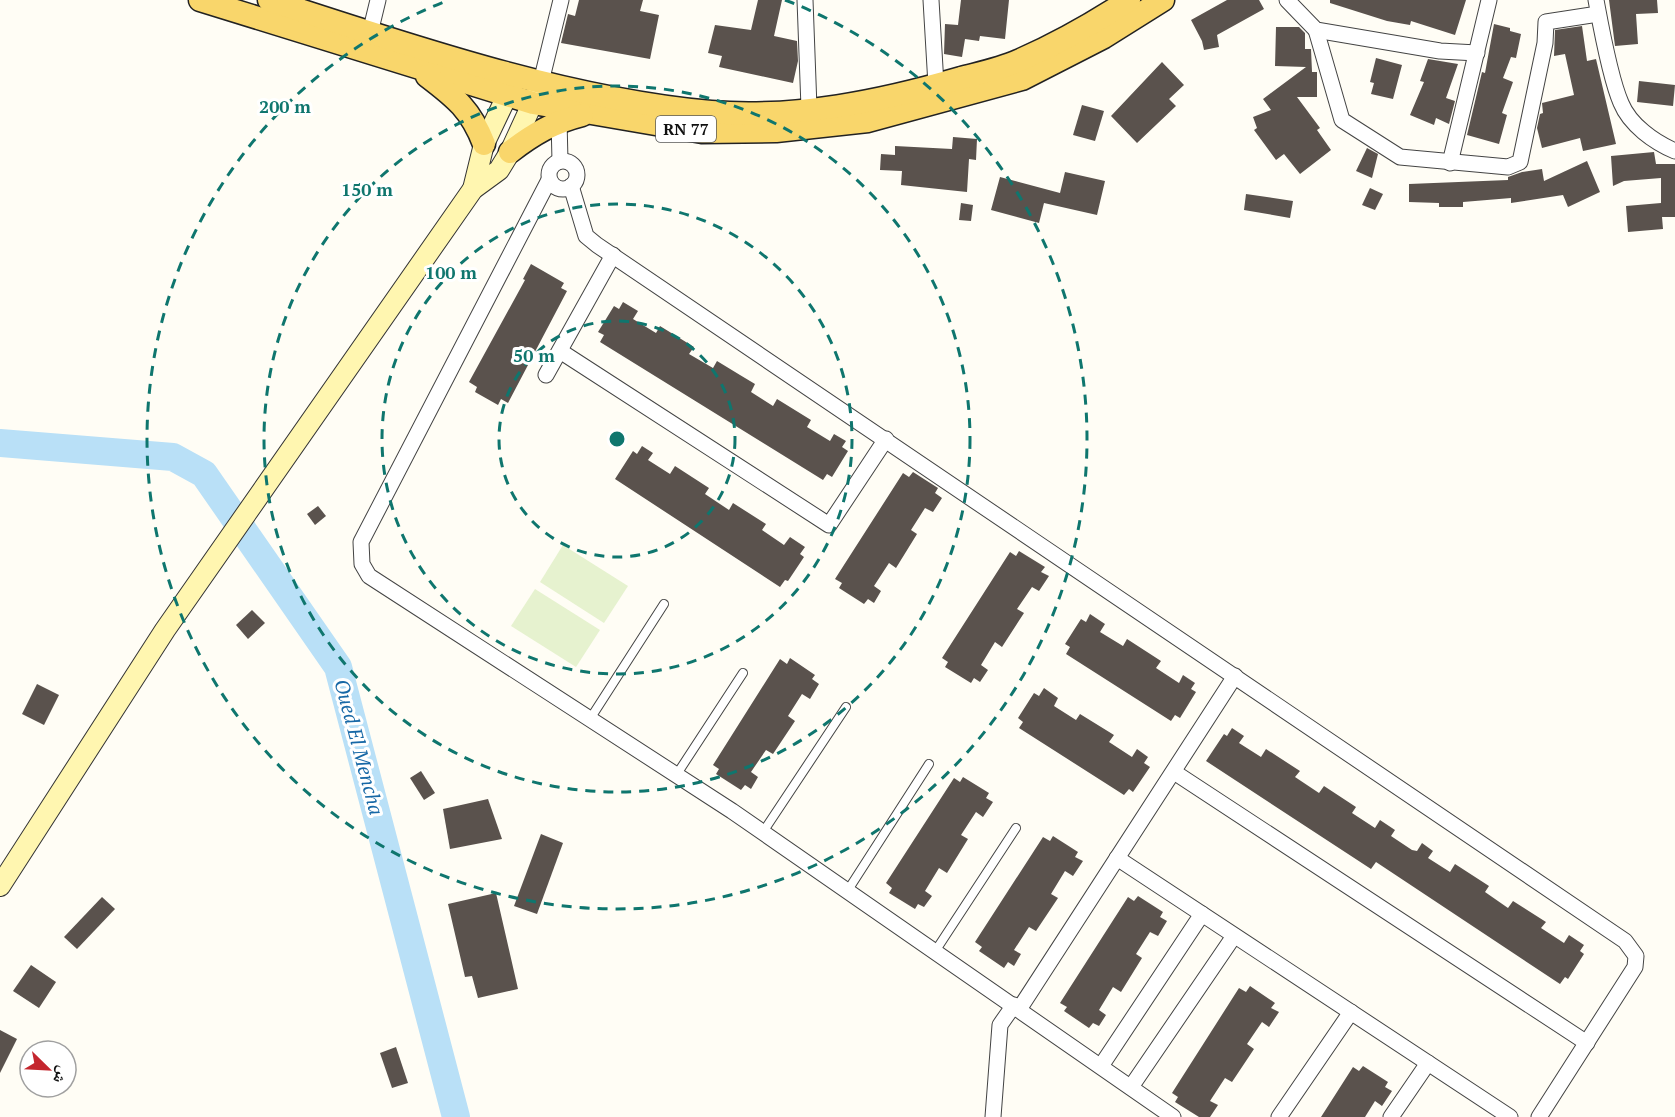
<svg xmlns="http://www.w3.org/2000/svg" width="1675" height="1117" font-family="'PT Serif','Noto Naskh Arabic',serif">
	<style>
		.pitch { fill: #e6f2cf }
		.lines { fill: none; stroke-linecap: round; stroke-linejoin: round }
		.river { stroke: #b9e0f7; stroke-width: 28 }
		.building { fill: #5a524d }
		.lane-casing { stroke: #444; stroke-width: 10 }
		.street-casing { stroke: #444; stroke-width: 17 }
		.secondary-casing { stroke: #333; stroke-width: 22 }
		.primary-casing { stroke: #222; stroke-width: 25 }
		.lane { stroke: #fff; stroke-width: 8 }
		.street { stroke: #fff; stroke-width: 15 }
		.secondary { stroke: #fff6b0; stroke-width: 20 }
		.primary { stroke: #f9d66b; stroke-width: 22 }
		.ring { fill: none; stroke: #0f766e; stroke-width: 3; stroke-dasharray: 10 8 }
		.labels { text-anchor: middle; stroke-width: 6; stroke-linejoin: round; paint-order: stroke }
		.shield { fill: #fff; stroke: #585858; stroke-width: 1.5 }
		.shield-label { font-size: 16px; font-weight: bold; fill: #111 }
		.water-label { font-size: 20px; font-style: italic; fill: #1768a6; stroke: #fff }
		.centre { fill: #0f766e; stroke: #fff; stroke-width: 3 }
		.ring-label { font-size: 18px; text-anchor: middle; font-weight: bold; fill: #0f766e; stroke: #fff; stroke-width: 6; stroke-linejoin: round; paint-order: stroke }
	</style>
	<rect width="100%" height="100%" fill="#fffdf5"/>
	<g class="pitch">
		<path d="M563 545 628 586 604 623 540 582Z"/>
		<path d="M535 589 600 630 576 667 511 626Z"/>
	</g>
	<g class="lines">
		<path class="river" d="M0 443 173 457 204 474 338 667 456 1117"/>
	</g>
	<g class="building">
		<path d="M579 0H643L640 11 659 15 650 59 561 43 568 14 575 16Z"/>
		<path d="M758 0H782L774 36 797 41 798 61 793 83 719 67 722 56 708 53 715 25 751 30Z"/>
		<path d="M961 0H1009L1005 39 980 36 979 41 965 39 962 57 944 54 945 24 958 25Z"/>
		<path d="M1227 0H1259L1264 9 1217 35 1219 47 1204 50 1202 41 1191 20Z"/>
		<path d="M1330 0H1466L1455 35 1411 21 1410 25 1387 21 1330 3Z"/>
		<path d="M1609 0H1657L1658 13 1636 14 1638 44 1615 46Z"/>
		<path d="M1494 24 1510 28V31L1521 34 1516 58 1511 57 1503 78 1513 82 1502 113 1507 115 1499 144 1467 135 1482 72 1485 73Z"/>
		<path d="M1582 26 1587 61 1596 59 1616 144 1583 151 1580 138 1542 148 1537 128 1540 114 1543 113 1542 103 1574 95 1565 54 1554 56 1555 30Z"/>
		<path d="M1276 27H1299L1305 33V49H1311L1312 72H1317V97H1297L1320 128 1317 130 1331 150 1300 174 1284 154 1276 160 1254 130 1257 128 1253 117 1271 110 1263 99 1306 67 1275 66Z"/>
		<path d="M1376 58 1402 65 1393 99 1371 94 1374 83 1370 82Z"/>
		<path d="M1428 59 1458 64 1446 98 1455 101 1449 124 1436 118 1434 125 1410 115 1424 82 1420 81Z"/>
		<path d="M1162 62 1184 85 1169 99 1176 106 1137 143 1111 116Z"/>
		<path d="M1639 81 1675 85 1673 106 1637 102Z"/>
		<path d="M1082 105 1104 111 1095 141 1073 135Z"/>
		<path d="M953 137 977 139 976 160 969 159 967 192 901 185 902 171 880 170 881 154 895 155V146L952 149Z"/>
		<path d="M1367 148 1378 154 1372 178 1356 171Z"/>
		<path d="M1654 152 1656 164H1675V217H1662L1663 229 1628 232 1626 206 1661 203V178L1624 181 1613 186 1611 156Z"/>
		<path d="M1587 161 1600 192 1568 207 1563 195 1511 203V198L1463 202V207H1439V203L1409 202V184L1508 180V177L1522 172 1542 169 1544 181Z"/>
		<path d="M1065 172 1105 181 1097 215 1044 203 1039 223 991 210 1000 177 1060 193Z"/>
		<path d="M1370 188 1383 194 1375 210 1362 205Z"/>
		<path d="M1246 194 1293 201 1290 218 1244 210Z"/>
		<path d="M961 203 973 205 971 221 959 220Z"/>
		<path d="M531 264 564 283 561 288 567 291 508 403 501 399 498 405 475 392 477 387 469 382 525 280 523 279Z"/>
		<path d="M623 302 638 311 633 319 656 333 660 326 694 347 689 354 713 368 717 361 740 375 755 384 751 392 773 406 777 399 811 420 807 427 830 441 834 434 846 441 842 447 848 451 832 477 827 474 823 480 600 342 604 335 598 332 614 306 619 309Z"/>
		<path d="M642 446 653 453 648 460 670 474 675 466 709 488 705 494 729 510 733 503 766 524 762 530 784 545 790 537 805 547 800 554 804 557 788 581 785 580 780 587 615 479 633 451 637 454Z"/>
		<path d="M913 472 938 488 935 493 942 498 933 512 925 508 911 530 917 534 896 568 889 563 874 586 881 591 874 603 868 599 864 604 839 588 842 583 835 579 903 473 909 477Z"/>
		<path d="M318 506 326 516 315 525 307 514Z"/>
		<path d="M1019 551 1045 567 1041 572 1049 576 1039 591 1032 587 1017 609 1024 613 1002 647 995 642 981 665 988 670 980 682 974 678 971 683 945 667 948 662 942 658 1010 552 1016 556Z"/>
		<path d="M252 610 265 623 248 639 236 625Z"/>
		<path d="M1090 614 1105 624 1100 632 1123 646 1127 639 1161 661 1156 668 1179 683 1183 675 1195 683 1191 689 1196 692 1180 718 1175 715 1171 721 1066 654 1070 647 1065 644 1081 619 1086 622Z"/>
		<path d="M790 658 815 675 812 679 819 684 810 699 802 694 788 716 795 721 773 754 766 750 751 772 758 777 751 789 745 785 741 790 716 774 719 769 713 765 780 659 787 664Z"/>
		<path d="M37 684 59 695 44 725 22 714Z"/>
		<path d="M1044 688 1058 698 1054 706 1076 720 1080 714 1114 735 1109 742 1132 757 1137 749 1148 757 1144 763 1150 767 1133 792 1129 789 1124 795 1019 728 1023 722 1018 718 1034 693 1039 696Z"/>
		<path d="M1232 728 1244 736 1239 743 1261 757 1266 749 1300 771 1295 777 1319 793 1324 786 1356 807 1352 813 1375 828 1380 820 1395 830 1391 836 1412 850 1417 851 1422 843 1433 851 1428 858 1450 872 1455 864 1489 886 1485 892 1508 908 1513 901 1546 922 1541 928 1564 943 1569 935 1584 945 1580 951 1584 954 1568 979 1565 977 1560 984 1376 862 1371 869 1206 761 1224 734 1227 736Z"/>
		<path d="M421 771 435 793 424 800 410 778Z"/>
		<path d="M963 777 989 793 986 798 993 802 983 817 976 812 961 835 968 839 947 873 939 868 925 891 932 896 924 907 918 904 915 909 889 893 892 888 886 883 954 778 960 782Z"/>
		<path d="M488 799 502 839 450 849 443 809Z"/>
		<path d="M541 834 563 843 537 914 514 906Z"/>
		<path d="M1053 836 1078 852 1075 857 1083 861 1073 876 1065 871 1051 894 1058 898 1036 931 1029 927 1014 950 1021 954 1014 966 1008 962 1004 968 979 951 982 947 975 942 1043 837 1050 841Z"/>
		<path d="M496 893 518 989 478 998 472 976 465 977 448 904Z"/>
		<path d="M1138 896 1163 912 1160 917 1167 921 1158 936 1150 932 1136 954 1142 958 1121 992 1113 987 1099 1010 1106 1015 1099 1026 1093 1023 1089 1028 1064 1011 1067 1007 1060 1003 1128 897 1134 901Z"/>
		<path d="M102 897 115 909 77 949 64 937Z"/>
		<path d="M31 965 56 982 39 1008 13 991Z"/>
		<path d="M1250 986 1275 1003 1271 1008 1279 1012 1269 1027 1262 1022 1247 1044 1254 1049 1232 1082 1225 1078 1210 1101 1218 1105 1210 1117H1199L1175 1102 1178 1097 1172 1093 1239 988 1246 992Z"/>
		<path d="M0 1030 17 1039 0 1073Z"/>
		<path d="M396 1047 408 1083 392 1088 380 1053Z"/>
		<path d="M1363 1066 1388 1082 1385 1087 1392 1091 1382 1106 1375 1101 1365 1117H1321L1353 1067 1359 1071Z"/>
	</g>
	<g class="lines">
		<defs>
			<g id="lane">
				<path d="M590 719 664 604"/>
				<path d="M677 774 743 673"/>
				<path d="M763 832 846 707"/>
				<path d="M848 890 929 764"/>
				<path d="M936 950 1016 828"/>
			</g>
			<g id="street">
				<path d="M805 0 809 108"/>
				<path d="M931 0 936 85"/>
				<path d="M1287 0 1316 30 1440 51 1477 53"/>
				<path d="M1596 0C1601 27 1610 78 1621 103 1630 125 1654 142 1675 151"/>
				<path d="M1316 30 1342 120 1400 157 1508 167 1520 162 1545 43 1546 22 1598 14"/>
				<path d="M370 33 378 0"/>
				<path d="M541 82 561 0"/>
				<path d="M559 120 560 161"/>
				<circle cx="563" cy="175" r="14"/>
				<path d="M1450 163 1489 0"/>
				<path d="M549 180 361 542 362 564 369 576 732 811 1173 1117"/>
				<path d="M571 186 586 236 597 245 1625 941 1636 956 1635 967 1539 1117"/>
				<path d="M560 351 829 525 886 439"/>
				<path d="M546 375 613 255"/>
				<path d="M1174 772 1587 1043"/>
				<path d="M1117 858 1510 1117"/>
				<path d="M1020 1008 1235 676"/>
				<path d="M1101 1066 1202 914"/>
				<path d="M1131 1087 1234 936"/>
				<path d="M993 1117 1000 1025 1014 1005"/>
				<path d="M1279 1117 1351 1012"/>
				<path d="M1391 1117 1428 1063"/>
			</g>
			<g id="secondary">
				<path d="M473 189 484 144 513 83"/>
				<path d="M0 886 165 630 473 189 499 170 510 152 538 91"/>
			</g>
			<g id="primary">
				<path d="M200 0 533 103 702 132 776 131 868 121 1022 79 1104 37 1163 0"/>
				<path d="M269 0C408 45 565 99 711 112 795 119 882 101 961 78 980 73 1000 69 1018 61 1057 44 1094 23 1129 0"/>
				<path d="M427 76C456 98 471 110 484 144"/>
				<path d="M510 152C533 134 554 122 582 115"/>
			</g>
		</defs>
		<use href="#lane" class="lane-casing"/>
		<use href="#street" class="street-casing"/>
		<use href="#secondary" class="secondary-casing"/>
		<use href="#primary" class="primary-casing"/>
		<use href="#lane" class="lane"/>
		<use href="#street" class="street"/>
		<use href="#secondary" class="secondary"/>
		<use href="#primary" class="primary"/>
	</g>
	<g class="ring">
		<circle cx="617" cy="439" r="118"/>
		<circle cx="617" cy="439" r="235"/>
		<circle cx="617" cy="439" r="353"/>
		<path d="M785 0A470 470 0 1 1 449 0"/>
	</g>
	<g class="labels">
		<rect class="shield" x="656" y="116" width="60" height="26" rx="4.5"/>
		<g class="shield-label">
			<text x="686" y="135">RN 77</text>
		</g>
		<g class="water-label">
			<text transform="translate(359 747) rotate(75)" y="7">Oued El Mencha</text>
		</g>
	</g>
	<circle cx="617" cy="439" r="9" class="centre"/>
	<g class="ring-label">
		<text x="285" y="113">200 m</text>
		<text x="367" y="196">150 m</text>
		<text x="451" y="279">100 m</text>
		<text x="534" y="362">50 m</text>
	</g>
	<g transform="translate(48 1069) rotate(114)"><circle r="28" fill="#ffffff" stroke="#a0a0a0" stroke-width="1.5"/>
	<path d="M0-4.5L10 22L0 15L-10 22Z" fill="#c4262e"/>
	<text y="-9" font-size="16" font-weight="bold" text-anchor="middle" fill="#111111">ش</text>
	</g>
</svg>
